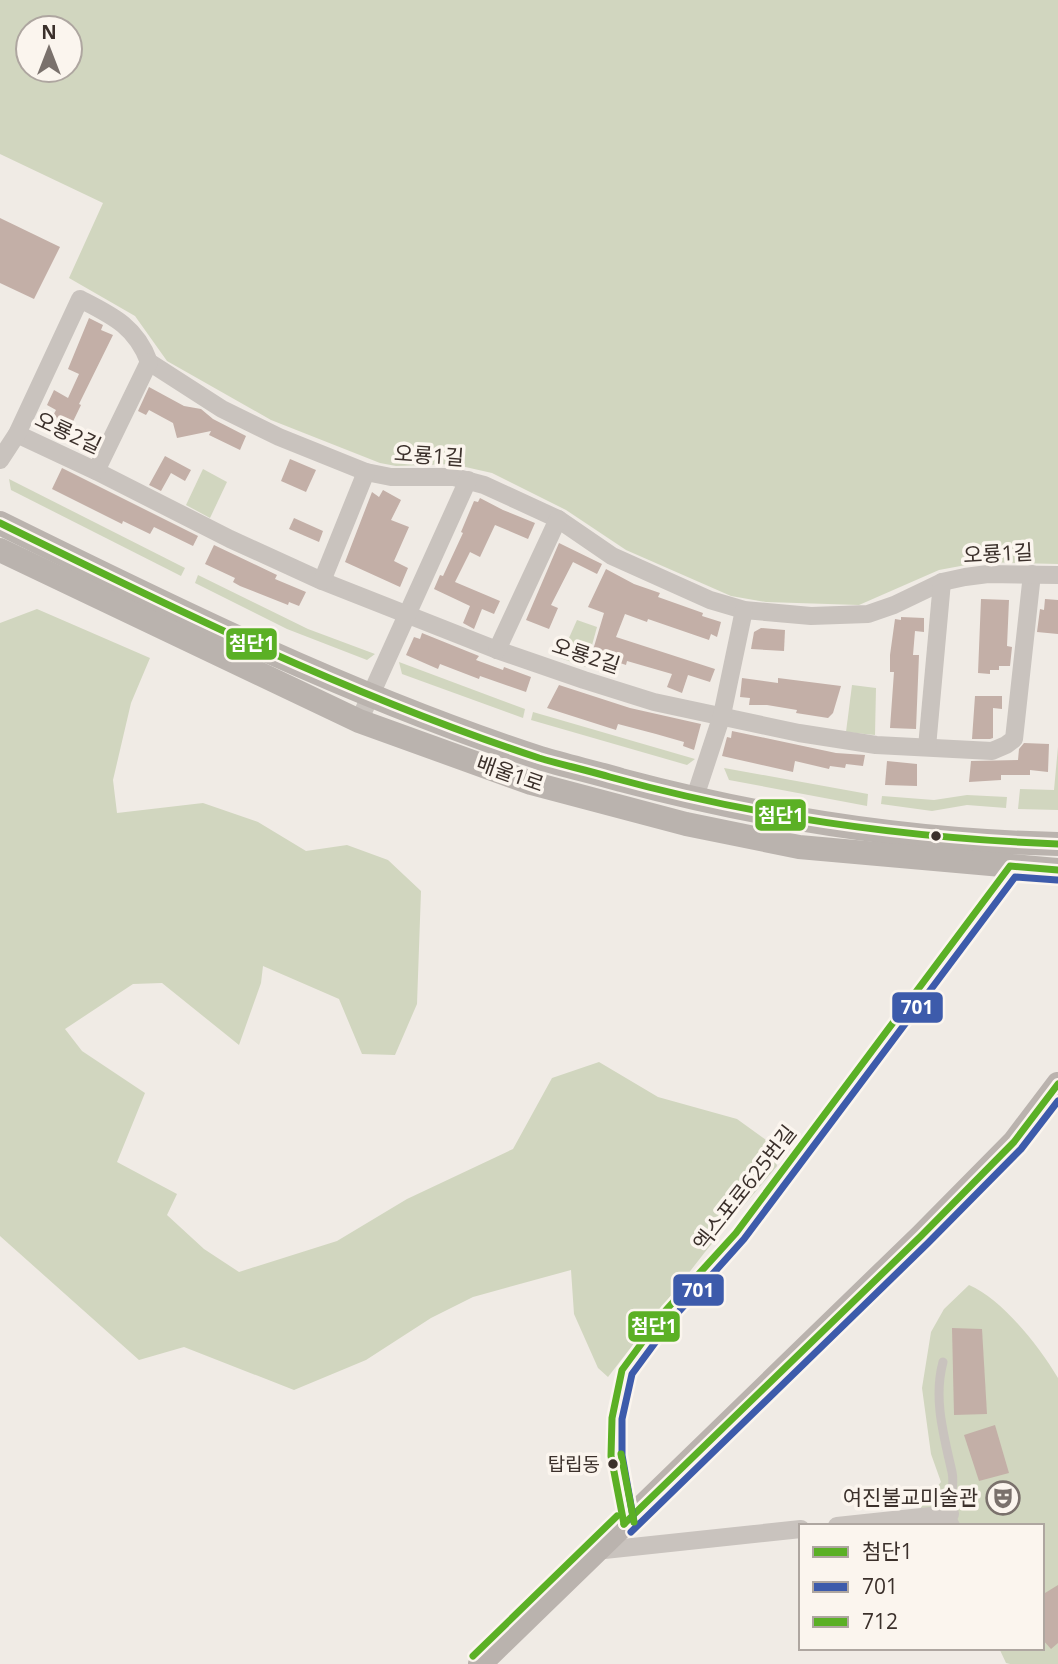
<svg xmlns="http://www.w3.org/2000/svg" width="1058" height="1664" font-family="'Open Sans','Noto Sans KR',sans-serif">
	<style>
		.green { fill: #d1d6bf; fill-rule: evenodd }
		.building { fill: #c3afa7 }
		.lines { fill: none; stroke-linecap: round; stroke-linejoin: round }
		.service { stroke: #c9c3be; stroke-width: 9 }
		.minor { stroke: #c9c3be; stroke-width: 18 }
		.secondary { stroke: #bab3ae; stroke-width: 24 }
		.bus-1-casing { stroke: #fbf5ee; stroke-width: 12 }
		.bus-2-casing { stroke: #fbf5ee; stroke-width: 12 }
		.bus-3-casing { stroke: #fbf5ee; stroke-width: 12 }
		.bus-1 { stroke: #5bb025; stroke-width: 7 }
		.bus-2 { stroke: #3d5bab; stroke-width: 7 }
		.bus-3 { stroke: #5bb025; stroke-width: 7 }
		.bus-dot { fill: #3b302b; stroke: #fbf5ee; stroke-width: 2.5 }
		.labels { text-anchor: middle; stroke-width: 7; stroke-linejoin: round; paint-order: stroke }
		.bus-label { font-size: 19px; fill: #3b302b; stroke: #fbf5ee; text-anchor: end }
		.street-label { font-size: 21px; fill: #3b302b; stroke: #fbf5ee }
		.poi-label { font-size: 21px; fill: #3b302b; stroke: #fbf5ee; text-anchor: end }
		.line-badge { stroke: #fbf5ee; stroke-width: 2.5 }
		.badge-label { font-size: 19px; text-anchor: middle; font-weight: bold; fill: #fff }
	</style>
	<rect width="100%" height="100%" fill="#f0ebe5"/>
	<g class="green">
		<path d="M0 0H1058V564L982 562 939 570 859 605 766 602 731 596 626 550 566 510 492 473 452 464 396 466 380 463 271 420 167 361 135 316 69 278 103 203 0 154ZM28 28H70V70H28Z"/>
		<path d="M203 469 227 482 210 518 186 505Z"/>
		<path d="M9 479 185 568 181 576 11 490Z"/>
		<path d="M198 575 308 629 375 654 367 660 287 629 195 583Z"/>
		<path d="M37 609 150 658 131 703 113 780 117 813 203 803 258 822 306 851 347 845 388 860 421 891 417 1004 395 1055 362 1054 339 999 263 966 261 983 239 1045 162 983 133 984 65 1029 82 1051 145 1093 117 1162 177 1194 167 1215 204 1249 239 1272 337 1241 407 1199 513 1149 552 1078 599 1062 658 1097 737 1119 769 1142 777 1166 705 1252 608 1377 598 1368 574 1314 571 1270 473 1297 431 1318 366 1360 294 1390 184 1347 139 1360 0 1236V623Z"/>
		<path d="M577 620 597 627 586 667 560 658Z"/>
		<path d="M399 662 525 709 523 718 402 674Z"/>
		<path d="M852 685 876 688 875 735 846 732Z"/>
		<path d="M533 712 695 759 687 765 531 720Z"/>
		<path d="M1058 747V810L1018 809 1020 789 1054 790Z"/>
		<path d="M724 768 868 794 867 806 729 780Z"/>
		<path d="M967 795 1007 797 1006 808 967 805 932 811 881 804 882 796 934 800Z"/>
		<path d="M969 1285C1003 1300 1039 1346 1058 1378V1664H1010L1006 1663 999 1648H1042V1526L922 1525 921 1506 941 1482 931 1454 922 1388 931 1332 944 1309Z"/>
	</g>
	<g class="building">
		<path d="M0 218 60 247 34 299 0 283Z"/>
		<path d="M89 318 103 325 101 330 113 335 79 404 81 405 66 436 47 427 56 410 47 405 54 390 68 398 79 374 68 369Z"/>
		<path d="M149 387 184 406 201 409 213 419 246 436 240 450 209 435 211 431 177 438 173 423 149 410 146 415 138 411Z"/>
		<path d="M165 456 191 470 185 481 171 473 161 491 149 485Z"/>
		<path d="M290 459 316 470 306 492 281 481Z"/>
		<path d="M62 468 198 536 193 546 154 527 150 534 123 521 122 524 52 489Z"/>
		<path d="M383 490 401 500 391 520 409 527 394 561 408 568 400 587 345 562 372 492 379 497Z"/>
		<path d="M480 498 503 510 535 523 528 539 495 525 480 557 470 552 455 582 500 601 494 614 482 609 474 629 463 623 470 606 434 589 440 575 443 576 463 533 461 532 474 501 478 502Z"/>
		<path d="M294 518 323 531 319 542 289 529Z"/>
		<path d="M559 543 602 564 597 574 573 562 551 605 558 608 549 629 526 620Z"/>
		<path d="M214 545 277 575 275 579 306 592 299 606 289 602 288 605 240 586 233 582 235 578 205 564Z"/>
		<path d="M606 569 634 584 660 593 658 597 703 613 702 616 721 622 717 637 711 634 709 640 648 619 647 622 625 614 616 637 715 669 710 682 688 675 682 693 667 687 672 674 627 661 626 665 611 660 612 656 593 650 604 613 588 607Z"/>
		<path d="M981 599 1009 600 1007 646 1012 647 1010 666H999V670H990V674L978 673Z"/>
		<path d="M1045 599 1058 600V634L1037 632 1040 609 1044 610Z"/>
		<path d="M901 617 924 618V632L915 631 913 655H919L916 729 890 728 894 672H890V655L895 619 901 620Z"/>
		<path d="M761 628 785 630 784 651 751 649 754 632Z"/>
		<path d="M422 633 479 656 476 660 503 670 504 667 531 677 526 692 480 676 479 679 440 664 438 669 406 655 414 637 420 639Z"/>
		<path d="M742 678 778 683V678L841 686 833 713 828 718 796 713 797 710 767 705H749L750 698 740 697Z"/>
		<path d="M559 685 630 708 701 724 694 750 683 746 684 742 656 734 618 724 616 730 547 708Z"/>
		<path d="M975 696H1002V709L993 708V738L990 739H972Z"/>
		<path d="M732 731 836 753 865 755 863 766 846 764 845 768 830 766 829 769 795 761 793 772 722 756 727 737 731 738Z"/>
		<path d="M1024 743 1049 744 1048 772 1030 770V775H1001V780L969 782 971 761 1018 760 1019 749Z"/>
		<path d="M887 761 917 764V786L885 785Z"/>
		<path d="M952 1328 982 1329 987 1414 954 1415Z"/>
		<path d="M995 1425 1009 1473 979 1481 964 1435Z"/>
		<path d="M1058 1585V1643L1051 1649 1042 1639V1602L1045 1600V1593Z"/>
	</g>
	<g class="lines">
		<g class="service">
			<path d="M943 1362C933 1399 944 1436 952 1472 956 1490 945 1509 956 1526"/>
			<path d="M623 1521 611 1456 612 1418 622 1370 666 1310 736 1233 1009 868"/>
		</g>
		<g class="minor">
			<path d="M17 434 96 471 230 539 322 581 497 650 584 680 654 702 799 733 876 745 992 751 1006 745 1014 739 1032 574"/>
			<path d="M0 460 17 434 80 299C111 315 136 326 149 362L222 409 279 437 366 472 391 477H454L484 485 558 519 612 556 710 600 744 610 811 616 868 614 894 605 942 582 965 577 988 574 1058 575"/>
			<path d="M96 471 149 362"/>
			<path d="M322 581 366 472"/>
			<path d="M497 650 558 519"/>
			<path d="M359 721 468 480"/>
			<path d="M927 747 942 582"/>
			<path d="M694 800 722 715 744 610"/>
			<path d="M837 1526 950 1514"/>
			<path d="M595 1551 801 1529"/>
		</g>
		<g class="secondary">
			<path d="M0 523C176 610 353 697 540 758 566 766 594 772 621 780 764 818 910 841 1058 844"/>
			<path d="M0 550 359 721 531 783 686 824 799 847 1058 870"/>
			<path d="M480 1664 921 1236 1014 1142 1058 1084"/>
		</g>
		<defs>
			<g id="bus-1">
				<path d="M0 523C176 610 353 697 539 758 563 765 586 770 610 777 756 817 906 838 1058 844"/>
				<path d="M624 1524 611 1456 612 1418 622 1370 666 1310 736 1233 1010 866 1058 870"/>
				<path d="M624 1524 921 1236 1014 1142 1058 1084"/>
			</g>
			<g id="bus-2">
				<path d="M634 1522 622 1455V1419L632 1374 674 1317 744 1239 1015 877 1057 880"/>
				<path d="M631 1532 928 1243 1021 1149 1058 1101"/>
			</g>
			<g id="bus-3">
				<path d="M621 1454 634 1522"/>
				<path d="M473 1656 617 1516"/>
			</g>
		</defs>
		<use href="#bus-1" class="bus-1-casing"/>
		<use href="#bus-2" class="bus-2-casing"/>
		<use href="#bus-3" class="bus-3-casing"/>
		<use href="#bus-1" class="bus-1"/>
		<use href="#bus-2" class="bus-2"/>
		<use href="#bus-3" class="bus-3"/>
	</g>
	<defs>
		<symbol id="theatre-ring" viewBox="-11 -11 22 22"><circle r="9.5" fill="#fbf5ee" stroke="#7a716c" stroke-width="1.5"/><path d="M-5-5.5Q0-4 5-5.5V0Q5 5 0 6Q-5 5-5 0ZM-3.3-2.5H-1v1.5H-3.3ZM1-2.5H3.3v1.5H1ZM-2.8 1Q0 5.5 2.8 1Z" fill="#7a716c"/></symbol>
	</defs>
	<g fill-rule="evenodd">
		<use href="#theatre-ring" x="984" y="1479" width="38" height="38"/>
	</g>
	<g class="bus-dot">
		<circle cx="936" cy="836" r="6"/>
		<circle cx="613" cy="1464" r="6"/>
	</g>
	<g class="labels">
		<g class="bus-label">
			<text x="600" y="1471">탑립동</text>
		</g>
		<g class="street-label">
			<text transform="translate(68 433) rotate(25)" y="7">오룡2길</text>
			<text transform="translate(429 456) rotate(4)" y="7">오룡1길</text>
			<text transform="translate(998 554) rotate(-3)" y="7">오룡1길</text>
			<text transform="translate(586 656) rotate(18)" y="7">오룡2길</text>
			<text transform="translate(510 774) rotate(19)" y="7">배울1로</text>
			<text transform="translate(745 1188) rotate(-52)" y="7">엑스포로625번길</text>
		</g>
		<g class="poi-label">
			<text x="978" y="1505">여진불교미술관</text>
		</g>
	</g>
	<g class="line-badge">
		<rect x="225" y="627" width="53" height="34" rx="7" fill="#5bb025"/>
		<rect x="754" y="798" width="53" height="34" rx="7" fill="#5bb025"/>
		<rect x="891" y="991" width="53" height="33" rx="7" fill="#3d5bab"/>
		<rect x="672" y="1273" width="53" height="34" rx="7" fill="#3d5bab"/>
		<rect x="627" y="1310" width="54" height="33" rx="7" fill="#5bb025"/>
	</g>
	<g class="badge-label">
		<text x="252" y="650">첨단1</text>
		<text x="781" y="822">첨단1</text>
		<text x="917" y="1014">701</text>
		<text x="698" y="1297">701</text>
		<text x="654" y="1333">첨단1</text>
	</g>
	<rect x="799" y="1524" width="245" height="126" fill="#fbf5ee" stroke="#aea6a0" stroke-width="2"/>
	<rect x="813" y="1547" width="35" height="10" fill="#5bb025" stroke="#aea6a0" stroke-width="2"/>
	<text x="862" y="1559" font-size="21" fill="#3b302b">첨단1</text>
	<rect x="813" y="1582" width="35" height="10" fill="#3d5bab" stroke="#aea6a0" stroke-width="2"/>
	<text x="862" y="1594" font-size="21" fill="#3b302b">701</text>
	<rect x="813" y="1617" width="35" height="10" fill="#5bb025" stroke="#aea6a0" stroke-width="2"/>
	<text x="862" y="1629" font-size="21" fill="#3b302b">712</text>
	<g transform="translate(49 49)"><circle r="33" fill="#fbf5ee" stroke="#aea6a0" stroke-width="2"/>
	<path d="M0-5L12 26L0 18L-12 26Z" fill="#7a716c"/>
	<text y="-10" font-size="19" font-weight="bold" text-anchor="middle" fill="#3b302b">N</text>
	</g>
</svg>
